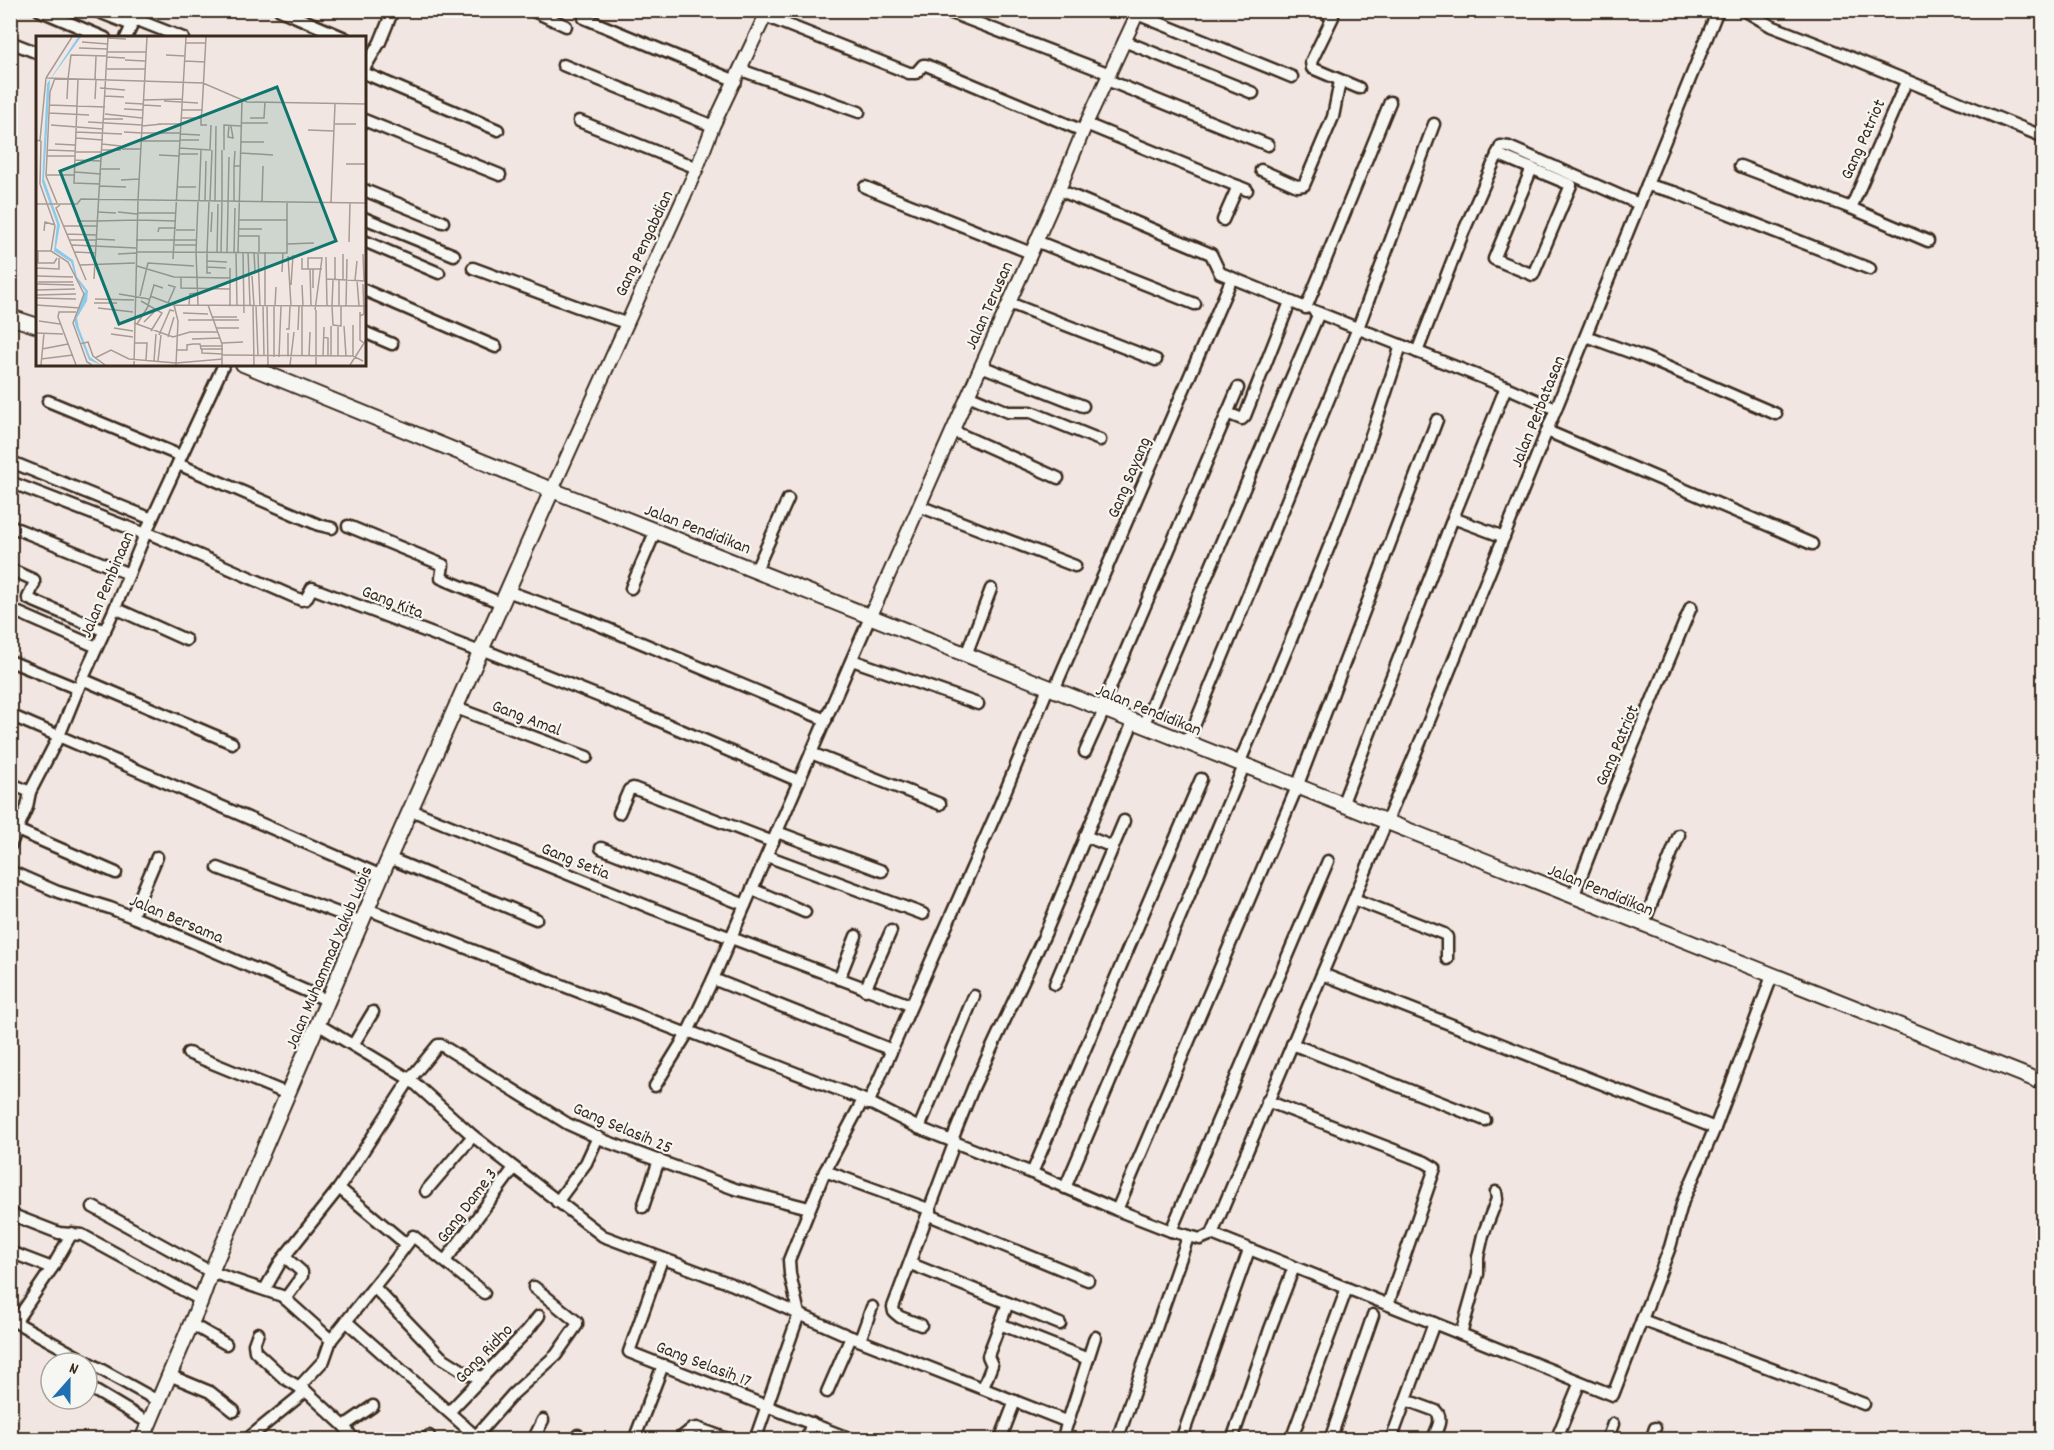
<svg xmlns="http://www.w3.org/2000/svg" width="2054" height="1450" font-family="Dekko,sans-serif">
	<style>
		.lines { fill: none; stroke-linecap: round; stroke-linejoin: round }
		.minor-casing { stroke: #3b2a1e; stroke-width: 15 }
		.tertiary-casing { stroke: #3b2a1e; stroke-width: 16 }
		.secondary-casing { stroke: #3b2a1e; stroke-width: 18 }
		.minor { stroke: #f6f6f2; stroke-width: 10 }
		.tertiary { stroke: #f6f6f2; stroke-width: 12 }
		.secondary { stroke: #f6f6f2; stroke-width: 14 }
		.labels { text-anchor: middle; stroke-width: 4.5; stroke-linejoin: round; paint-order: stroke }
		.street-label { font-size: 18px; fill: #3b2a1e; stroke: #f6f6f2 }
		.inset-road { fill: none; stroke: #a89b93; stroke-width: 1.5 }
		.view { fill: #0f766e; fill-opacity: 0.15; stroke: #0f766e; stroke-width: 3 }
		.inset-edge { fill: none; stroke: #3b2a1e; stroke-width: 3 }
	</style>
	<rect width="100%" height="100%" fill="#f1e6e1"/>
	<filter id="ink" filterUnits="userSpaceOnUse"><feTurbulence type="fractalNoise" baseFrequency=".0167" numOctaves="2"/><feDisplacementMap in="SourceGraphic" scale="12" xChannelSelector="R" yChannelSelector="G"/><feConvolveMatrix kernelMatrix="1 2 1 2 8 2 1 2 1" color-interpolation-filters="sRGB"/></filter>
	<g filter="url(#ink)">
		<g class="lines">
			<defs>
				<g id="minor">
					<path d="M39 10 105 38"/>
					<path d="M94 10 132 25"/>
					<path d="M280 10 345 38"/>
					<path d="M531 10 566 26"/>
					<path d="M944 10 1110 74"/>
					<path d="M1319 10 1333 17 1311 62 1312 68 1359 88"/>
					<path d="M1744 10 1771 26 1820 45 2044 137"/>
					<path d="M1137 14 1292 77"/>
					<path d="M765 16 909 73H916L923 65H926L1083 131"/>
					<path d="M584 18 736 81"/>
					<path d="M135 19 183 38"/>
					<path d="M126 38 139 10"/>
					<path d="M1124 41 1253 93"/>
					<path d="M10 42 38 53"/>
					<path d="M563 65 713 126"/>
					<path d="M364 69 380 42 393 10"/>
					<path d="M741 70 859 112"/>
					<path d="M364 73 498 130"/>
					<path d="M1107 80 1268 145"/>
					<path d="M364 120 500 175"/>
					<path d="M579 121 697 168"/>
					<path d="M1086 124 1247 190"/>
					<path d="M1497 154 1571 185 1533 275 1494 259 1532 168"/>
					<path d="M1740 166 1851 208 1906 82"/>
					<path d="M1261 170 1297 186 1304 185 1333 117 1340 81"/>
					<path d="M1647 185 1674 192 1870 269"/>
					<path d="M865 187 1031 253"/>
					<path d="M364 190 443 222"/>
					<path d="M1059 190 1211 254 1220 273 1306 308 1390 102"/>
					<path d="M1851 208 1928 241"/>
					<path d="M364 218 454 255"/>
					<path d="M1223 220 1238 186"/>
					<path d="M364 241 439 273"/>
					<path d="M1036 241 1195 304"/>
					<path d="M473 268 578 307 626 323"/>
					<path d="M364 290 496 347"/>
					<path d="M1009 303 1156 360"/>
					<path d="M1314 311 1506 387 1556 409"/>
					<path d="M364 332 392 344"/>
					<path d="M1586 336 1646 358 1776 414"/>
					<path d="M1417 352 1463 233 1501 146 1509 147 1639 204"/>
					<path d="M981 366 1083 406"/>
					<path d="M968 395 1008 412H1031L1100 440"/>
					<path d="M48 401 181 456"/>
					<path d="M1227 413 1242 419 1245 416 1290 302"/>
					<path d="M953 431 1058 478"/>
					<path d="M1547 431 1812 544"/>
					<path d="M14 463 152 519"/>
					<path d="M178 464 319 525 332 528"/>
					<path d="M10 482 145 534"/>
					<path d="M919 506 1075 566"/>
					<path d="M10 526 129 574"/>
					<path d="M348 526 443 565 441 578 501 603"/>
					<path d="M146 532 301 600 306 599 312 588 480 652"/>
					<path d="M1504 537 1453 518 1506 387"/>
					<path d="M12 570 34 580V584L28 598 29 599 105 631"/>
					<path d="M756 570 788 499"/>
					<path d="M631 588 656 530"/>
					<path d="M507 591 582 618 826 720"/>
					<path d="M115 608 186 640"/>
					<path d="M10 609 97 647"/>
					<path d="M481 649 648 716 799 781"/>
					<path d="M966 655 991 589"/>
					<path d="M852 660 978 704"/>
					<path d="M10 661 78 689"/>
					<path d="M82 679 232 743"/>
					<path d="M1054 690 1232 278"/>
					<path d="M456 708 587 757"/>
					<path d="M1101 709 1238 388"/>
					<path d="M10 715 382 876"/>
					<path d="M1143 726 1319 313"/>
					<path d="M1187 743 1358 328 1434 124"/>
					<path d="M1085 752 1104 710"/>
					<path d="M811 753 940 804"/>
					<path d="M1239 764C1296 626 1358 488 1401 345"/>
					<path d="M10 783 30 792"/>
					<path d="M1342 805 1453 518"/>
					<path d="M411 810 654 909 910 1005"/>
					<path d="M619 813 629 790 633 788 773 842"/>
					<path d="M17 830 116 873"/>
					<path d="M777 832 882 871"/>
					<path d="M1085 836 1113 847"/>
					<path d="M10 846 27 807 30 792 59 736 78 689 115 608 146 532 224 364"/>
					<path d="M601 848 745 905"/>
					<path d="M767 856 923 914"/>
					<path d="M389 858 536 919"/>
					<path d="M218 868 362 922"/>
					<path d="M10 871 58 892 110 908 158 927 329 1001"/>
					<path d="M752 889 805 912"/>
					<path d="M1573 897 1610 801 1691 607"/>
					<path d="M1354 899 1444 934 1447 937V959"/>
					<path d="M367 909 687 1034"/>
					<path d="M132 916 157 857"/>
					<path d="M1643 925 1679 835"/>
					<path d="M1322 974 1715 1128"/>
					<path d="M713 979 892 1050"/>
					<path d="M839 979 856 936"/>
					<path d="M1055 984 1124 821"/>
					<path d="M865 990 891 931"/>
					<path d="M319 1025 411 1080 473 1136 603 1236 731 1284 851 1337 1068 1422"/>
					<path d="M688 1031 862 1099 919 1128 1032 1173 1117 1210 1171 1231 1200 1239 1212 1234 1427 726 1718 10"/>
					<path d="M1292 1044 1485 1120"/>
					<path d="M353 1045 373 1012"/>
					<path d="M188 1053 288 1094"/>
					<path d="M655 1086 687 1034 713 979 871 615"/>
					<path d="M1267 1101 1425 1162 1435 1168 1388 1304"/>
					<path d="M868 1104 998 809 1048 688"/>
					<path d="M919 1128 974 996"/>
					<path d="M952 1140 973 1088 1045 934 1133 722"/>
					<path d="M825 1171 931 1210"/>
					<path d="M1032 1173 1201 779"/>
					<path d="M339 1188 406 1244"/>
					<path d="M1065 1188 1244 766"/>
					<path d="M426 1191 473 1136"/>
					<path d="M557 1202 586 1163 598 1137"/>
					<path d="M93 1207 211 1272 282 1296 331 1340"/>
					<path d="M643 1207 659 1160"/>
					<path d="M1117 1210 1297 787 1437 420"/>
					<path d="M10 1214 59 1233 82 1235 201 1300"/>
					<path d="M929 1215 1088 1280"/>
					<path d="M1171 1231 1328 861"/>
					<path d="M1212 1234 1613 1395 1670 1247 1683 1201 1715 1128 1772 976"/>
					<path d="M10 1252 52 1268"/>
					<path d="M285 1257 302 1272V1276L285 1299"/>
					<path d="M662 1259 629 1352 853 1440"/>
					<path d="M445 1261 514 1168"/>
					<path d="M911 1264 1060 1324"/>
					<path d="M374 1287 441 1357 468 1374 483 1377"/>
					<path d="M265 1289 281 1261 339 1188 410 1079 438 1045H441L568 1124 608 1142 735 1189 809 1208"/>
					<path d="M10 1319 158 1401"/>
					<path d="M1642 1320 1864 1404"/>
					<path d="M16 1321 52 1268 72 1233"/>
					<path d="M346 1321 480 1440"/>
					<path d="M191 1324 226 1344"/>
					<path d="M1000 1324 1088 1359"/>
					<path d="M921 1325 900 1317 894 1312 893 1307 955 1141"/>
					<path d="M258 1333 254 1344 255 1351 284 1378 306 1391 344 1426 354 1440"/>
					<path d="M1461 1334 1478 1274V1257L1483 1235 1497 1199 1496 1192"/>
					<path d="M860 1340 872 1307"/>
					<path d="M169 1375 210 1392 234 1411"/>
					<path d="M87 1386 149 1423"/>
					<path d="M299 1387 324 1360 331 1340 389 1268 413 1236 484 1293"/>
					<path d="M983 1388 992 1365 988 1356 989 1353 1008 1303"/>
					<path d="M827 1392 851 1337"/>
					<path d="M1406 1400 1436 1411C1444 1419 1436 1431 1432 1440"/>
					<path d="M449 1412 527 1331 539 1316"/>
					<path d="M344 1426 373 1406"/>
					<path d="M10 1435 18 1440"/>
					<path d="M476 1436 513 1394 556 1355 577 1325V1322L534 1287"/>
					<path d="M246 1440 306 1391"/>
					<path d="M425 1440 429 1436"/>
					<path d="M533 1440 543 1420"/>
					<path d="M576 1440 578 1435"/>
					<path d="M634 1440 663 1365"/>
					<path d="M678 1440 692 1429 697 1428 731 1440"/>
					<path d="M755 1440 799 1314 790 1274 789 1260 825 1171 863 1100"/>
					<path d="M806 1440 812 1423"/>
					<path d="M1000 1440 1015 1401"/>
					<path d="M1062 1440 1095 1337"/>
					<path d="M1117 1440 1188 1237"/>
					<path d="M1181 1440 1249 1250"/>
					<path d="M1232 1440 1270 1329 1294 1267"/>
					<path d="M1291 1440 1347 1288"/>
					<path d="M1330 1440 1373 1315"/>
					<path d="M1391 1440 1434 1323"/>
					<path d="M1556 1440 1580 1382"/>
					<path d="M1607 1440 1613 1424"/>
					<path d="M1651 1440 1655 1428"/>
				</g>
				<g id="tertiary">
					<path d="M552 490 697 168 713 126 768 10"/>
					<path d="M871 615 1059 190 1086 124 1139 10"/>
				</g>
				<g id="secondary">
					<path d="M10 317 38 326"/>
					<path d="M243 364 552 490 2044 1083"/>
					<path d="M142 1440 201 1300 211 1272 389 858 552 490"/>
				</g>
			</defs>
			<use href="#minor" class="minor-casing"/>
			<use href="#tertiary" class="tertiary-casing"/>
			<use href="#secondary" class="secondary-casing"/>
			<use href="#minor" class="minor"/>
			<use href="#tertiary" class="tertiary"/>
			<use href="#secondary" class="secondary"/>
		</g>
	</g>
	<g class="labels">
		<g class="street-label">
			<text transform="translate(1862 139) rotate(-66)" y="6">Gang Patriot</text>
			<text transform="translate(643 243) rotate(-65)" y="6">Gang Pengabdian</text>
			<text transform="translate(988 305) rotate(-66)" y="6">Jalan Terusan</text>
			<text transform="translate(1537 411) rotate(-68)" y="6">Jalan Perbatasan</text>
			<text transform="translate(1128 477) rotate(-67)" y="6">Gang Sayang</text>
			<text transform="translate(698 528) rotate(21)" y="6">Jalan Pendidikan</text>
			<text transform="translate(106 584) rotate(-67)" y="6">Jalan Pembinaan</text>
			<text transform="translate(393 601) rotate(21)" y="6">Gang Kita</text>
			<text transform="translate(1149 709) rotate(22)" y="6">Jalan Pendidikan</text>
			<text transform="translate(527 717) rotate(21)" y="6">Gang Amal</text>
			<text transform="translate(1616 745) rotate(-67)" y="6">Gang Patriot</text>
			<text transform="translate(576 860) rotate(22)" y="6">Gang Setia</text>
			<text transform="translate(1601 889) rotate(22)" y="6">Jalan Pendidikan</text>
			<text transform="translate(177 918) rotate(23)" y="6">Jalan Bersama</text>
			<text transform="translate(328 957) rotate(-67)" y="6">Jalan Muhammad Yakub Lubis</text>
			<text transform="translate(623 1127) rotate(23)" y="6">Gang Selasih 25</text>
			<text transform="translate(466 1205) rotate(-53)" y="6">Gang Dame 3</text>
			<text transform="translate(483 1353) rotate(-46)" y="6">Gang Ridho</text>
			<text transform="translate(704 1363) rotate(21)" y="6">Gang Selasih 17</text>
		</g>
	</g>
	<g transform="translate(36 36)">
		<rect width="330" height="330" fill="#f1e6e1"/>
		<path d="M42 1H45L14 44 8 143 24 189 20 212 37 224 41 241 52 255 51 265 41 282 43 292 54 321 65 329 53 324 40 291 38 284 49 255 40 243 35 226 18 215 21 188 6 146 11 48Z" fill="#8acaeb"/>
		<path class="inset-road" d="M72 2 90 3M46 6 72 8M149 7H170M43 12 72 13M72 16H110M130 19 149 20M71 21 89 22M89 24 109 25M148 25 169 26M71 33H109M10 42 36 1M11 42 167 47 211 66 330 68M19 42 14 56 10 140 21 167M32 43 35 19 71 20M42 43 38 147 64 148M59 44 60 20M64 52 89 54M69 60 88 61M31 63 32 43M59 63 60 44M108 64 146 63M128 65 162 67M89 67 107 68M13 69 69 71M107 69 125 70M88 73 107 74M145 74H166L165 82M166 74 170 1M13 77 53 79M69 78 106 82M145 82H165V89H171M214 82H228L229 66M68 83H87M52 86 106 89M205 87H232M122 88H145M299 88H320M15 89 67 93M106 90 126 88M193 90 192 101 197 102 195 90M272 94 298 95M40 96 86 98M88 96 106 97M106 97H144M144 98 164 99M40 102 67 104M0 104 5 105 4 148 19 190 15 215H0M4 104 10 42M144 104H163M105 105H144M205 106H228M19 108 39 109M66 108 85 110M143 112 174 114 175 89M86 113H105M11 114 39 115M66 114H85M188 114V89L205 90M199 115 198 130H205M40 116H66M205 117 237 119M143 118H162M123 119 143 120M11 120H39M39 124 65 125M310 128H330M65 133H84M39 136 65 138M11 139H38M85 144 103 143M63 150 90 151M141 151H160M102 164 111 1M174 164 176 114M163 165 165 114M169 165 170 125M179 165 180 90M186 165V114M198 165V130M226 166 227 130M295 166 299 68M0 168H41L45 163 330 167M24 169 20 172 50 244M61 176 80 177M82 176 101 178M101 177H140M102 184 140 185M203 184H251M41 185H61M61 185 101 184M28 190H61M203 193H226M140 194H159M8 195 9 186 19 189M122 196 123 192H140M175 196 176 176M31 198 60 199M202 200H223V216M60 203 79 204M34 204H60M100 204H161M313 206 314 167M251 208 278 207M36 209 100 212M139 209H161M2 215V227H18L21 222M15 215 32 226 48 258 37 287 51 326 56 329M39 216 59 217M100 216H138M138 216 251 217V166M160 216 162 269M160 216 162 165M202 216 206 64M207 216 208 277M212 216 214 269M218 216 219 235M171 217 173 165M171 217V237H175M181 217 182 168M185 217 186 165M191 217 193 121M198 217 199 172M200 217 201 269M82 218 100 217M222 218 224 270M307 218V244M327 218 328 244M252 220 255 270M290 221 291 270M266 222V233H286M137 223 150 1M171 225 191 226M44 229 99 227M101 230 138 241 194 242M171 231 190 232M0 232 23 233V222M194 232V269M272 233V222H286L279 274M274 233 275 270M277 233V252M246 236 247 217M0 240 37 241M216 240 218 270M145 241V252L194 253M58 243 72 1M290 243 330 245M299 244V221M303 244V270M319 244 321 225M321 244 323 270M2 246H37M0 248 38 249M255 249 257 219M266 249 267 270M0 254 39 253M83 258 113 263M0 259 40 258M104 260 112 227 158 230M114 260 138 269M0 262 40 263M59 263 98 264M105 265 126 277 115 295M58 267H81M132 267 139 251 132 249M0 269 44 272M112 269 118 249 127 252M153 269 154 258 162 257M172 269 186 308V329M217 270 218 329M220 270 222 320M227 270 228 320M229 270V216M231 270 232 329M239 270 240 251M266 270V320M296 270 297 289 305 290V270M296 270 297 244M310 270 311 223M62 272 97 276M280 274V329M40 276H23L22 281 40 329M324 276V304L328 307M147 277 172 278M324 280 328 278 327 248M177 281H201M152 284H178M178 284H203M3 285 24 288M108 286 121 273M98 287 137 301 154 296H182M101 288 113 269M302 289V320M317 289V320M295 290V320M308 290 310 320M78 292 97 295M180 292H203M250 293H253L254 270M262 294 263 270M0 297 27 298M252 297V321M75 298 97 301M123 299 134 274 138 275M132 301 138 281M287 301 292 302V320M156 303 184 302M98 307H111L110 324M186 307 207 306M44 308 52 306 57 320 69 329M164 310H186M6 313 32 308M166 313V317L187 318M141 314H151V309L157 308H164L165 313H187M187 319 317 320 327 325M273 320 274 296M287 320 288 291M238 321V270M243 321 245 270M59 322 75 314 93 323 140 327 187 323M5 323 37 319M118 325 120 298M122 325 125 299M5 329 8 297M98 329 102 164M140 329 142 285 138 269 330 270M254 329 258 296M314 329 330 304"/>
		<path class="view" d="M241 51 300 205 83 288 24 135Z"/>
		<rect width="330" height="330" class="inset-edge"/>
	</g>
	<rect width="2054" height="1450" fill="none" stroke="#f6f6f2" stroke-width="36"/>
	<rect x="18" y="18" width="2018" height="1414" fill="none" stroke="#3b2a1e" stroke-width="2" filter="url(#ink)"/>
	<g transform="translate(69 1381) rotate(21)"><circle r="28" fill="#f6f6f2" stroke="#aba49d" stroke-width="1.5"/>
	<path d="M0-4.5L10 22L0 15L-10 22Z" fill="#1f6fb2"/>
	<text y="-9" font-size="16" font-weight="bold" text-anchor="middle" fill="#3b2a1e">N</text>
	</g>
</svg>
